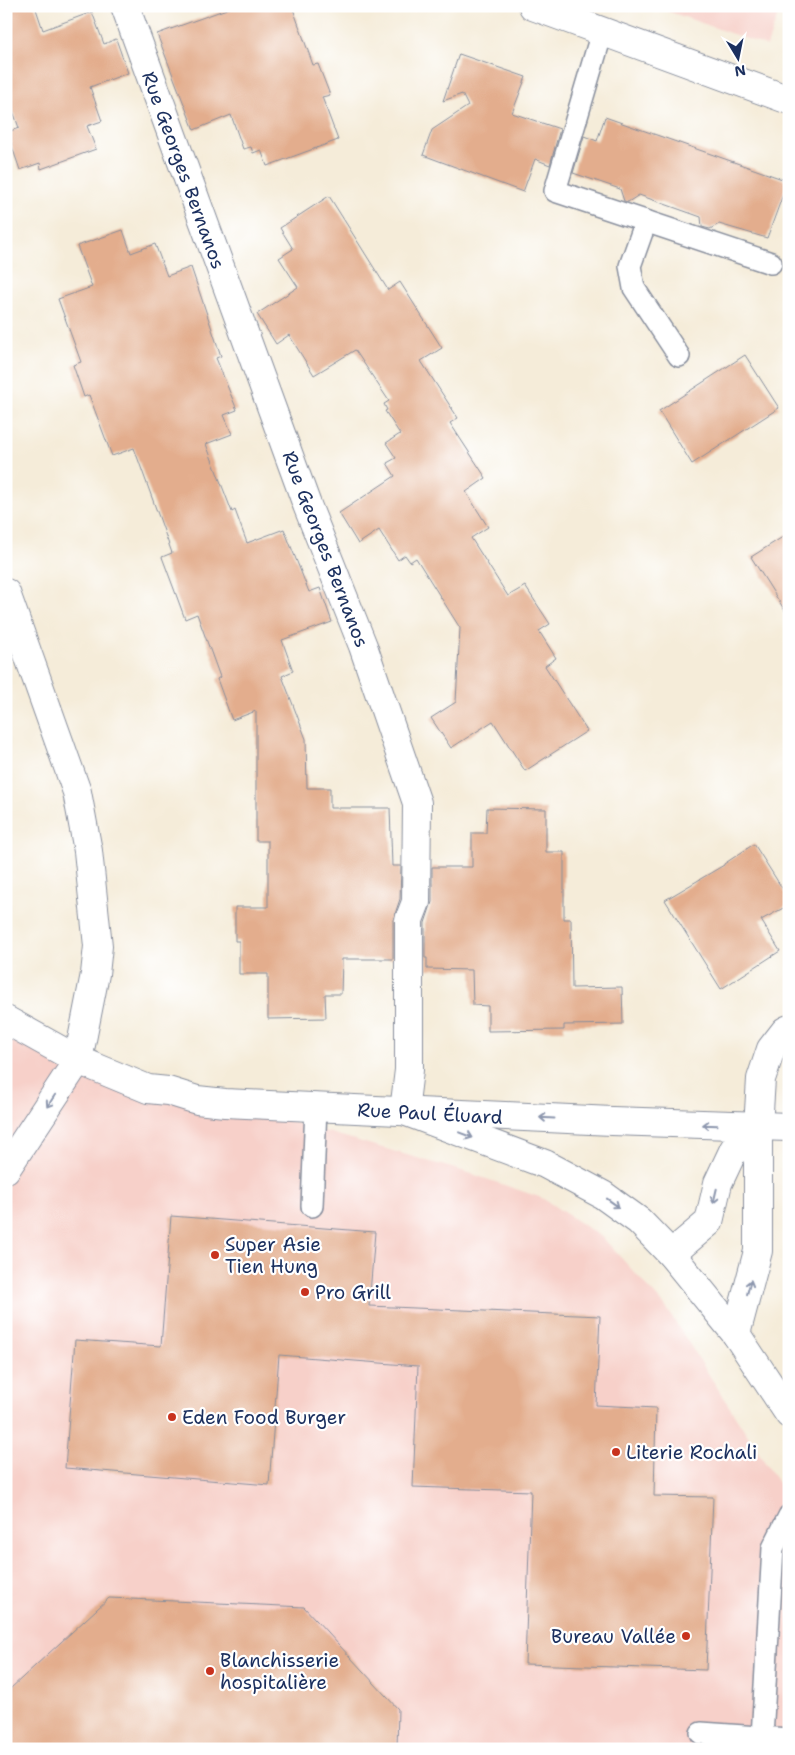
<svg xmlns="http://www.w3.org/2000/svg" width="795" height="1755" font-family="'Shantell Sans',sans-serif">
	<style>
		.built { fill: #f7d0c9 }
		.building { fill: #e3ad8d }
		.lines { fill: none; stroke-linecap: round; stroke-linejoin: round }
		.service-casing { stroke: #888e9c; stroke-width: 24 }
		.minor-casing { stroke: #888e9c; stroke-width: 30 }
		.tertiary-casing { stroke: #888e9c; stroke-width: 30 }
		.service { stroke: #fff; stroke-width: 21 }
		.minor { stroke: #fff; stroke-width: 28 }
		.tertiary { stroke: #fff; stroke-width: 28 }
		.oneway { stroke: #8d97ae }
		.poi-dot { fill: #c8321e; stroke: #fff; stroke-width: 2 }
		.labels { text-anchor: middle; stroke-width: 4.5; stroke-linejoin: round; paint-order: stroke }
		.street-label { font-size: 19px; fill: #1b2f5e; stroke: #fff }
		.poi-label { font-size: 19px; fill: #1b2f5e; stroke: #fff; text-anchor: start }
	</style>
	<rect width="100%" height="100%" fill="#fff"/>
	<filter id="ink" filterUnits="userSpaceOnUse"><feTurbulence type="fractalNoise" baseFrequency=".02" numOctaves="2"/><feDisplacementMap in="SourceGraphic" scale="10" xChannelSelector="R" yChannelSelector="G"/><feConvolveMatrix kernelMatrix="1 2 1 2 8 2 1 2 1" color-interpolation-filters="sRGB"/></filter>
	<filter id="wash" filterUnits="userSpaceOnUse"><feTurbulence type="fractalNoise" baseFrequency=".0096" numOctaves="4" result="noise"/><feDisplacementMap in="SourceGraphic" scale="20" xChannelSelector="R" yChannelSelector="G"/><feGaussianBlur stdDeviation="1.12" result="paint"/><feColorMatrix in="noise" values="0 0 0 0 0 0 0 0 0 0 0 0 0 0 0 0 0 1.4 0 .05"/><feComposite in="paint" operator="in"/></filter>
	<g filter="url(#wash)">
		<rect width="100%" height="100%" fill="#f5ecd9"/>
		<g class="built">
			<path d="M653 6H781L767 46Z"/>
			<path d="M6 1019 78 1060 469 1173 542 1198 603 1238 665 1306 789 1500V1749H6Z"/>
		</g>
		<g id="blocks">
			<g class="building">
				<path d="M6 6H35L43 30 92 12 104 44 116 39 128 73 90 87 102 121 87 126 96 149 41 169 40 163 20 170 7 132 19 128 6 91Z"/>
				<path d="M235 6H292L313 65 318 64 330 95 322 97 338 140 267 166 261 150 253 153 251 147 243 149 231 115 194 130 157 34Z"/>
				<path d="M459 54 526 77 512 113 560 129 550 165 535 159 523 192 423 155 432 130 468 106 462 94 443 101Z"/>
				<path d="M605 117 788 181 767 238 719 224 710 229 702 227 701 217 639 195 628 202 624 201 620 189 573 173 584 136 597 141Z"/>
				<path d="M329 196 388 290 400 282 442 348 421 361 458 418 450 423 486 478 466 492 488 527 471 538 508 596 525 586 550 624 539 631 556 658 545 666 587 731 525 771 493 721 451 748 431 718 456 702 460 628 416 558 410 562 405 555 398 560 379 530 358 544 339 513 395 476 387 463 396 458 386 443 400 434 385 411 387 410 384 404 389 401 355 350 314 375 289 335 276 344 257 314 298 287 279 258 293 249 280 228Z"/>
				<path d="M123 230 131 253 155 244 167 276 191 267 221 356 216 358 237 410 224 415 232 434 206 444 232 512 235 510 247 543 284 529 309 592 320 588 332 622 282 640 293 671 282 676 306 739 307 788H330V808H390L392 866H401L400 899 393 920V959H342L341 994H325L326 1018 268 1019V974H239V941H235V907H268V841H256V711L232 720 217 679 220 677 197 614 185 619 174 589 162 557 172 553 134 448 112 456 89 395 84 397 73 365 81 362 58 299 92 287 77 246Z"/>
				<path d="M745 355 779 408 692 464 659 411Z"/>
				<path d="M789 533V617L751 557Z"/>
				<path d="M487 808 546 809V852H564V919H571L572 988 622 987 623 1024 564 1025V1030L488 1031V1006L473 1005 472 970 427 969V958H425V923L432 902V867H472V833H486Z"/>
				<path d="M754 844 789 899V905L761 920 780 951 721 989 665 900 724 865V864Z"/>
				<path d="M171 1216 375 1232 369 1306 600 1316 596 1405 656 1408 654 1496 713 1497 706 1670 525 1664 531 1491 413 1487 418 1366 279 1355 269 1485 65 1468 75 1340 161 1346Z"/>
				<path d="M109 1598 304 1607 398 1709 397 1749H6V1698L11 1688Z"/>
			</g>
		</g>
	</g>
	<g filter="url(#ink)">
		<use href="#blocks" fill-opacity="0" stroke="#888e9c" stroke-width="1"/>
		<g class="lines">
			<defs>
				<g id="service">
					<path d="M602 32 555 191 771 263"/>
					<path d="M646 221 630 266 634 288 679 356"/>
					<path d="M312 1206 316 1107"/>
					<path d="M701 1733 789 1739"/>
					<path d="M762 1737 773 1548 789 1516"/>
				</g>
				<g id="minor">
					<path d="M125 6 307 505 363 646 417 803 416 902 409 920V1070L404 1111 545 1164 603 1195 639 1221 671 1254 736 1334 789 1414"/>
					<path d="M533 6 789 100"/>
					<path d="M6 1020 78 1060"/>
					<path d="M671 1254 709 1222 718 1183 734 1149 758 1127"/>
					<path d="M736 1334 758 1251V1127L761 1079 771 1049 785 1031 789 1029"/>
				</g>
				<g id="tertiary">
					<path d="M6 593 77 792 88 851 98 946 95 974 78 1060 6 1169"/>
					<path d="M78 1060 148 1089 168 1091 197 1100 225 1103 612 1121 789 1127"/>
				</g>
			</defs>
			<use href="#service" class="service-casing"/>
			<use href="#minor" class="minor-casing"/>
			<use href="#tertiary" class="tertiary-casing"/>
			<use href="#service" class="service"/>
			<use href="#minor" class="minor"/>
			<use href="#tertiary" class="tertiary"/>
		</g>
		<defs><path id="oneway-shaft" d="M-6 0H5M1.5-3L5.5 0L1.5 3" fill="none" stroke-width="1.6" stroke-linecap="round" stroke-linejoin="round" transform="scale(1.25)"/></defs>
		<g class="oneway">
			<use href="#oneway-shaft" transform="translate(51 1101) rotate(123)"/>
			<use href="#oneway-shaft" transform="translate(547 1118) rotate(-177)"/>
			<use href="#oneway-shaft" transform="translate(710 1125) rotate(-178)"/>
			<use href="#oneway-shaft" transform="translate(466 1135) rotate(21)"/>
			<use href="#oneway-shaft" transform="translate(715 1196) rotate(103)"/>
			<use href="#oneway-shaft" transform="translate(613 1203) rotate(36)"/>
			<use href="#oneway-shaft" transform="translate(749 1287) rotate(-75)"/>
		</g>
	</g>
	<g class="poi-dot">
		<circle cx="215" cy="1255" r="5"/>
		<circle cx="305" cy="1292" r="5"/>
		<circle cx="172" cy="1417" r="5"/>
		<circle cx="616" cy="1452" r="5"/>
		<circle cx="686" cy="1636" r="5"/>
		<circle cx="210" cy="1671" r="5"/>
	</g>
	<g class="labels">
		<g class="street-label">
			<text transform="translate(184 170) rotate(70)" y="7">Rue Georges Bernanos</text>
			<text transform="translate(326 549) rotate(69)" y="7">Rue Georges Bernanos</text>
			<text transform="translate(430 1113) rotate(3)" y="7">Rue Paul Éluard</text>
		</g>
		<g class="poi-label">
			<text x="225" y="1251">Super Asie<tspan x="225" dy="22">Tien Hung</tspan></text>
			<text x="315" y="1299">Pro Grill</text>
			<text x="182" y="1424">Eden Food Burger</text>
			<text x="626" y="1459">Literie Rochali</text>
			<text x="676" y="1643" text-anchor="end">Bureau Vallée</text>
			<text x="220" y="1667">Blanchisserie<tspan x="220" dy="22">hospitalière</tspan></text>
		</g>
	</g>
	<rect width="795" height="1755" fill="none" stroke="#fff" stroke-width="25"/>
	<g transform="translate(738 58) rotate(170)" stroke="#ffffff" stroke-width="4" paint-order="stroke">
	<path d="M0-4L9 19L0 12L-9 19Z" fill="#1b2f5e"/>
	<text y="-8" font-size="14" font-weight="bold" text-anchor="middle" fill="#1b2f5e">N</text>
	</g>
</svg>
